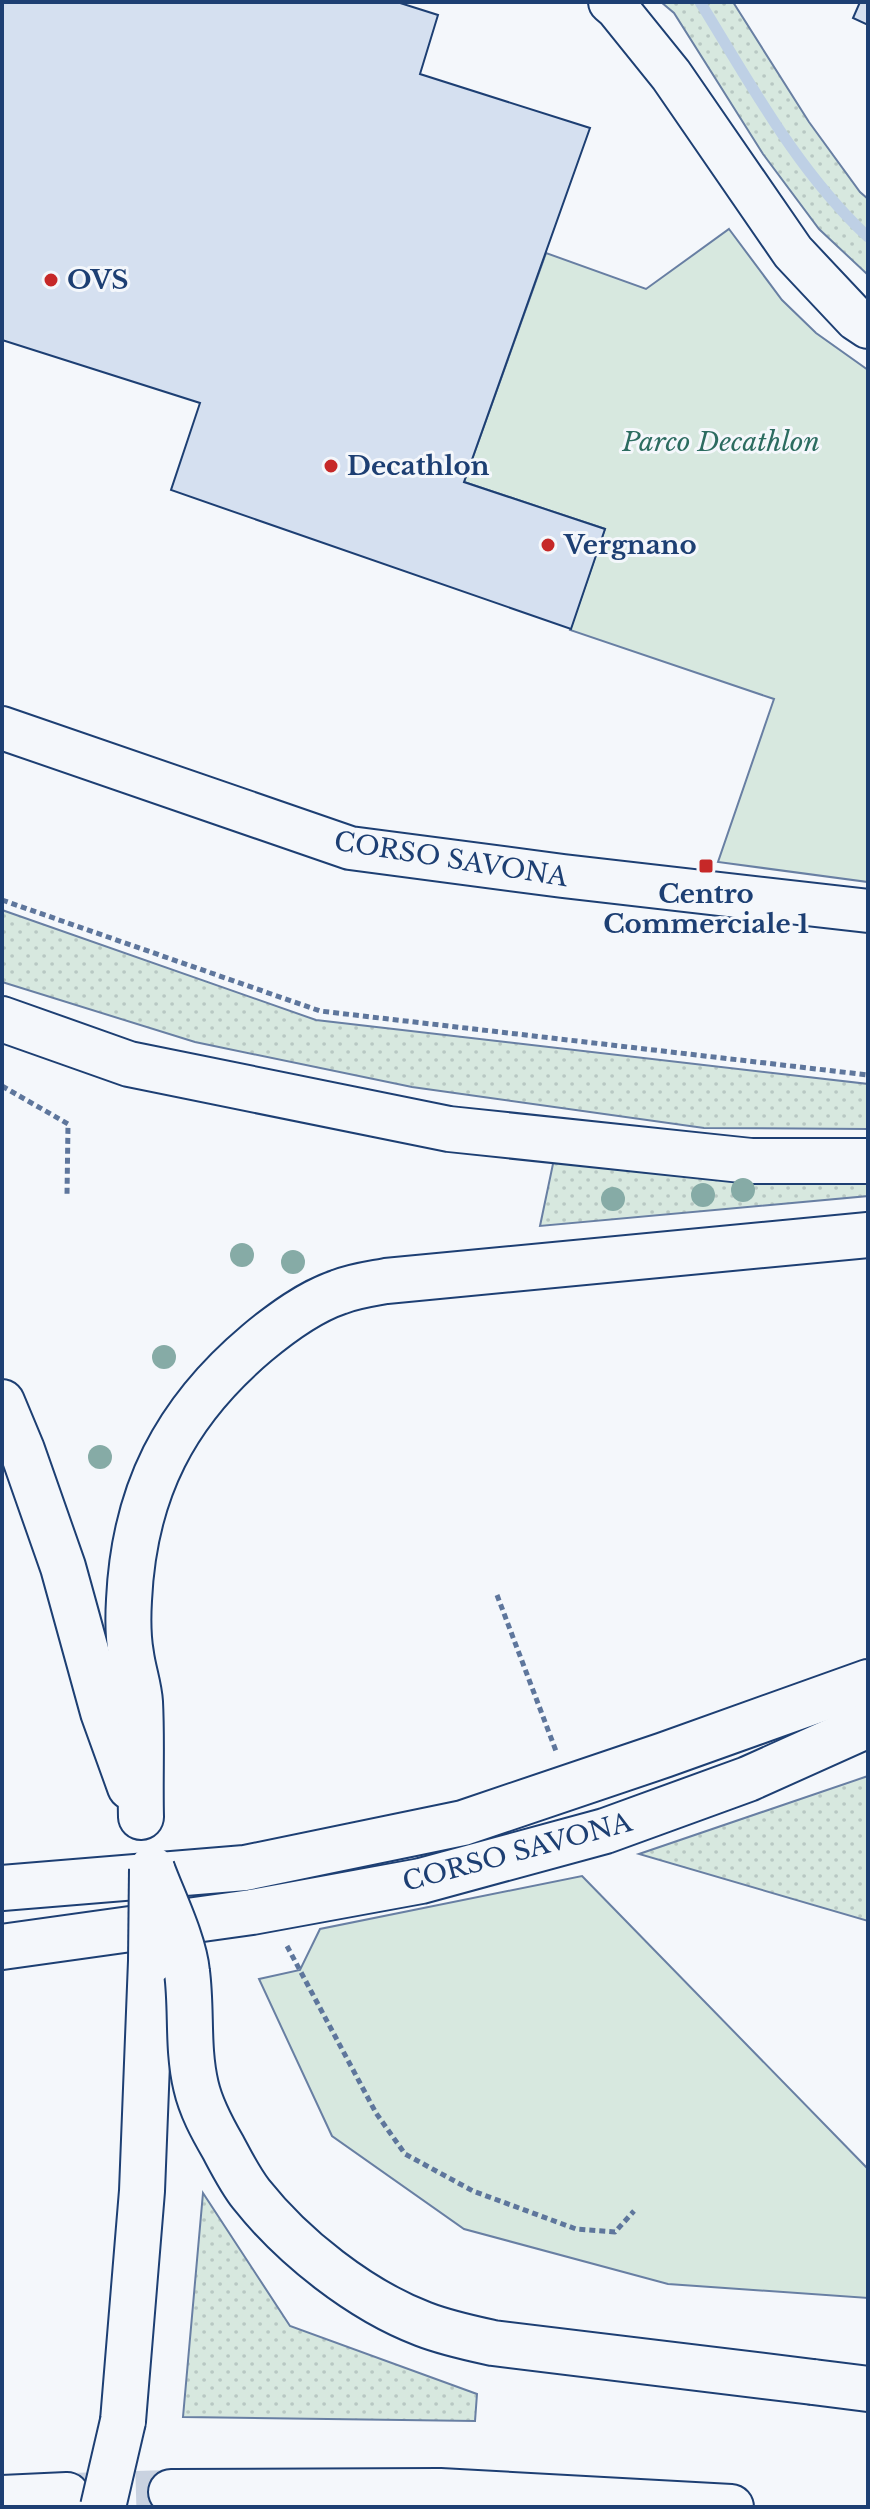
<svg xmlns="http://www.w3.org/2000/svg" width="870" height="2509" font-family="'Libre Baskerville',serif">
	<style>
		.grass { fill: url(#grass-dots); stroke: #687fa3; stroke-width: 2 }
		.green { fill: #d7e8df; stroke: #687fa3; stroke-width: 2 }
		.lines { fill: none; stroke-linecap: round; stroke-linejoin: round }
		.stream { stroke: #bed0e5; stroke-width: 11 }
		.building { fill: #d5e0f0; stroke: #1d3f73; stroke-width: 2 }
		.highway-tunnel { stroke: #c9d2e0; stroke-width: 44; stroke-dasharray: 44 22; stroke-linecap: butt }
		.minor-casing { stroke: #1d3f73; stroke-width: 46 }
		.major-casing { stroke: #1d3f73; stroke-width: 48 }
		.highway-casing { stroke: #1d3f73; stroke-width: 48 }
		.path { stroke: #5e769c; stroke-width: 5; stroke-dasharray: 6 4; stroke-linecap: butt }
		.minor { stroke: #f4f7fb; stroke-width: 42 }
		.major { stroke: #f4f7fb; stroke-width: 44 }
		.highway { stroke: #f4f7fb; stroke-width: 44 }
		.major-bridge-casing { stroke: #1d3f73; stroke-width: 48; stroke-linecap: butt }
		.highway-bridge-casing { stroke: #1d3f73; stroke-width: 48; stroke-linecap: butt }
		.major-bridge { stroke: #f4f7fb; stroke-width: 44 }
		.highway-bridge { stroke: #f4f7fb; stroke-width: 44 }
		.tree { fill: #86aba6 }
		.poi-dot { fill: #c62828; stroke: #f4f7fb; stroke-width: 3 }
		.labels { text-anchor: middle; stroke-width: 6; stroke-linejoin: round; paint-order: stroke }
		.poi-label { font-size: 26px; font-weight: bold; fill: #1d3f73; stroke: #f4f7fb; text-anchor: start }
		.park-label { font-size: 26px; font-style: italic; fill: #2c6c60; stroke: #f4f7fb }
		.street-label { font-size: 26px; fill: #1d3f73; stroke: #f4f7fb }
	</style>
	<defs>
		<pattern id="grass-dots" width="8" height="8" patternUnits="userSpaceOnUse" patternTransform="scale(2)"><rect width="8" height="8" fill="#d7e8df"/><path d="M2 2h.1M6 6h.1" fill="none" stroke="#b8c8c3" stroke-width="1.8" stroke-linecap="round"/></pattern>
	</defs>
	<rect width="100%" height="100%" fill="#f4f7fb"/>
	<g class="grass">
		<path d="M661 2H733L809 122 860 192 868 199V275L819 229 763 154 674 13Z"/>
		<path d="M2 910 316 1020 868 1084V1129L704 1128 412 1087 195 1042 2 982Z"/>
		<path d="M554 1159 868 1181V1196L540 1226Z"/>
		<path d="M868 1776V1921L639 1854Z"/>
		<path d="M203 2193 290 2326 477 2394 475 2421 183 2417Z"/>
	</g>
	<g class="green">
		<path d="M729 229 782 300 816 333 868 370V882L718 862 774 699 570 630 605 529 464 482 546 253 646 289Z"/>
		<path d="M582 1876 868 2169V2298L668 2284 464 2229 332 2136 259 1979 300 1970 320 1929Z"/>
	</g>
	<g class="lines">
		<path class="stream" d="M700 2C750 83 798 172 868 237"/>
	</g>
	<g class="building">
		<path d="M2 2H397L438 15 420 74 590 128 464 482 605 529 571 629 171 490 200 403 2 340Z"/>
		<path d="M860 2H868V25L853 18Z"/>
	</g>
	<g class="lines">
		<path class="highway-tunnel" d="M70 2495 171 2492"/>
		<defs>
			<g id="minor">
				<path d="M610 2 617 8 671 75 793 252 856 319 868 327"/>
				<path d="M2 728 350 848 563 876 868 911"/>
			</g>
			<g id="major">
				<path d="M2 1019 129 1064 449 1129 751 1161H868"/>
				<path d="M2 1402 22 1450 63 1567 103 1712 130 1787"/>
				<path d="M141 1817C140 1779 142 1740 140 1702 139 1686 133 1670 131 1654 128 1637 128 1617 129 1600 134 1492 175 1412 257 1343 281 1323 309 1302 339 1292 354 1286 370 1284 386 1281L868 1235"/>
				<path d="M2 1888 245 1868 463 1823 664 1755 868 1682"/>
				<path d="M2 1947 252 1912 421 1881 605 1831 748 1779 868 1725"/>
				<path d="M123 2421 142 2191 151 1961"/>
			</g>
			<g id="highway">
				<path d="M813 2382 868 2389"/>
				<path d="M171 2492 440 2491 731 2507"/>
				<path d="M2 2498 67 2495"/>
			</g>
		</defs>
		<use href="#minor" class="minor-casing"/>
		<use href="#major" class="major-casing"/>
		<use href="#highway" class="highway-casing"/>
		<g class="path">
			<path d="M2 900 320 1011 868 1075"/>
			<path d="M2 1086 68 1124 67 1196"/>
			<path d="M497 1595 556 1751"/>
			<path d="M287 1946 376 2113 405 2154 473 2191 576 2229 615 2232 634 2211"/>
		</g>
		<use href="#minor" class="minor"/>
		<use href="#major" class="major"/>
		<use href="#highway" class="highway"/>
		<defs>
			<g id="major-bridge">
				<path d="M151 1961 152 1869"/>
				<path d="M103 2507 123 2421"/>
			</g>
			<path id="highway-bridge" d="M152 1869C163 1899 184 1941 187 1972 192 2010 187 2048 196 2086 201 2108 212 2128 223 2147 231 2162 240 2180 251 2194 293 2247 360 2300 423 2324 446 2333 470 2338 493 2343L813 2382"/>
		</defs>
		<use href="#major-bridge" class="major-bridge-casing"/>
		<use href="#highway-bridge" class="highway-bridge-casing"/>
		<use href="#major-bridge" class="major-bridge"/>
		<use href="#highway-bridge" class="highway-bridge"/>
	</g>
	<g class="tree">
		<circle cx="743" cy="1190" r="12"/>
		<circle cx="703" cy="1195" r="12"/>
		<circle cx="613" cy="1199" r="12"/>
		<circle cx="242" cy="1255" r="12"/>
		<circle cx="293" cy="1262" r="12"/>
		<circle cx="164" cy="1357" r="12"/>
		<circle cx="100" cy="1457" r="12"/>
	</g>
	<g class="poi-dot">
		<circle cx="51" cy="280" r="8"/>
		<circle cx="331" cy="466" r="8"/>
		<circle cx="548" cy="545" r="8"/>
		<rect x="698" y="858" width="16" height="16" rx="4"/>
	</g>
	<g class="labels">
		<g class="poi-label">
			<text x="67" y="289">OVS</text>
			<text x="347" y="475">Decathlon</text>
			<text x="564" y="554">Vergnano</text>
			<text x="706" y="903" text-anchor="middle">Centro<tspan x="706" dy="30">Commerciale 1</tspan></text>
		</g>
		<g class="park-label">
			<text x="721" y="451">Parco Decathlon</text>
		</g>
		<g class="street-label">
			<text transform="translate(451 859) rotate(9)" y="9">CORSO SAVONA</text>
			<text transform="translate(517 1852) rotate(-15)" y="9">CORSO SAVONA</text>
		</g>
	</g>
	<rect width="870" height="2509" fill="none" stroke="#1d3f73" stroke-width="8"/>
</svg>
